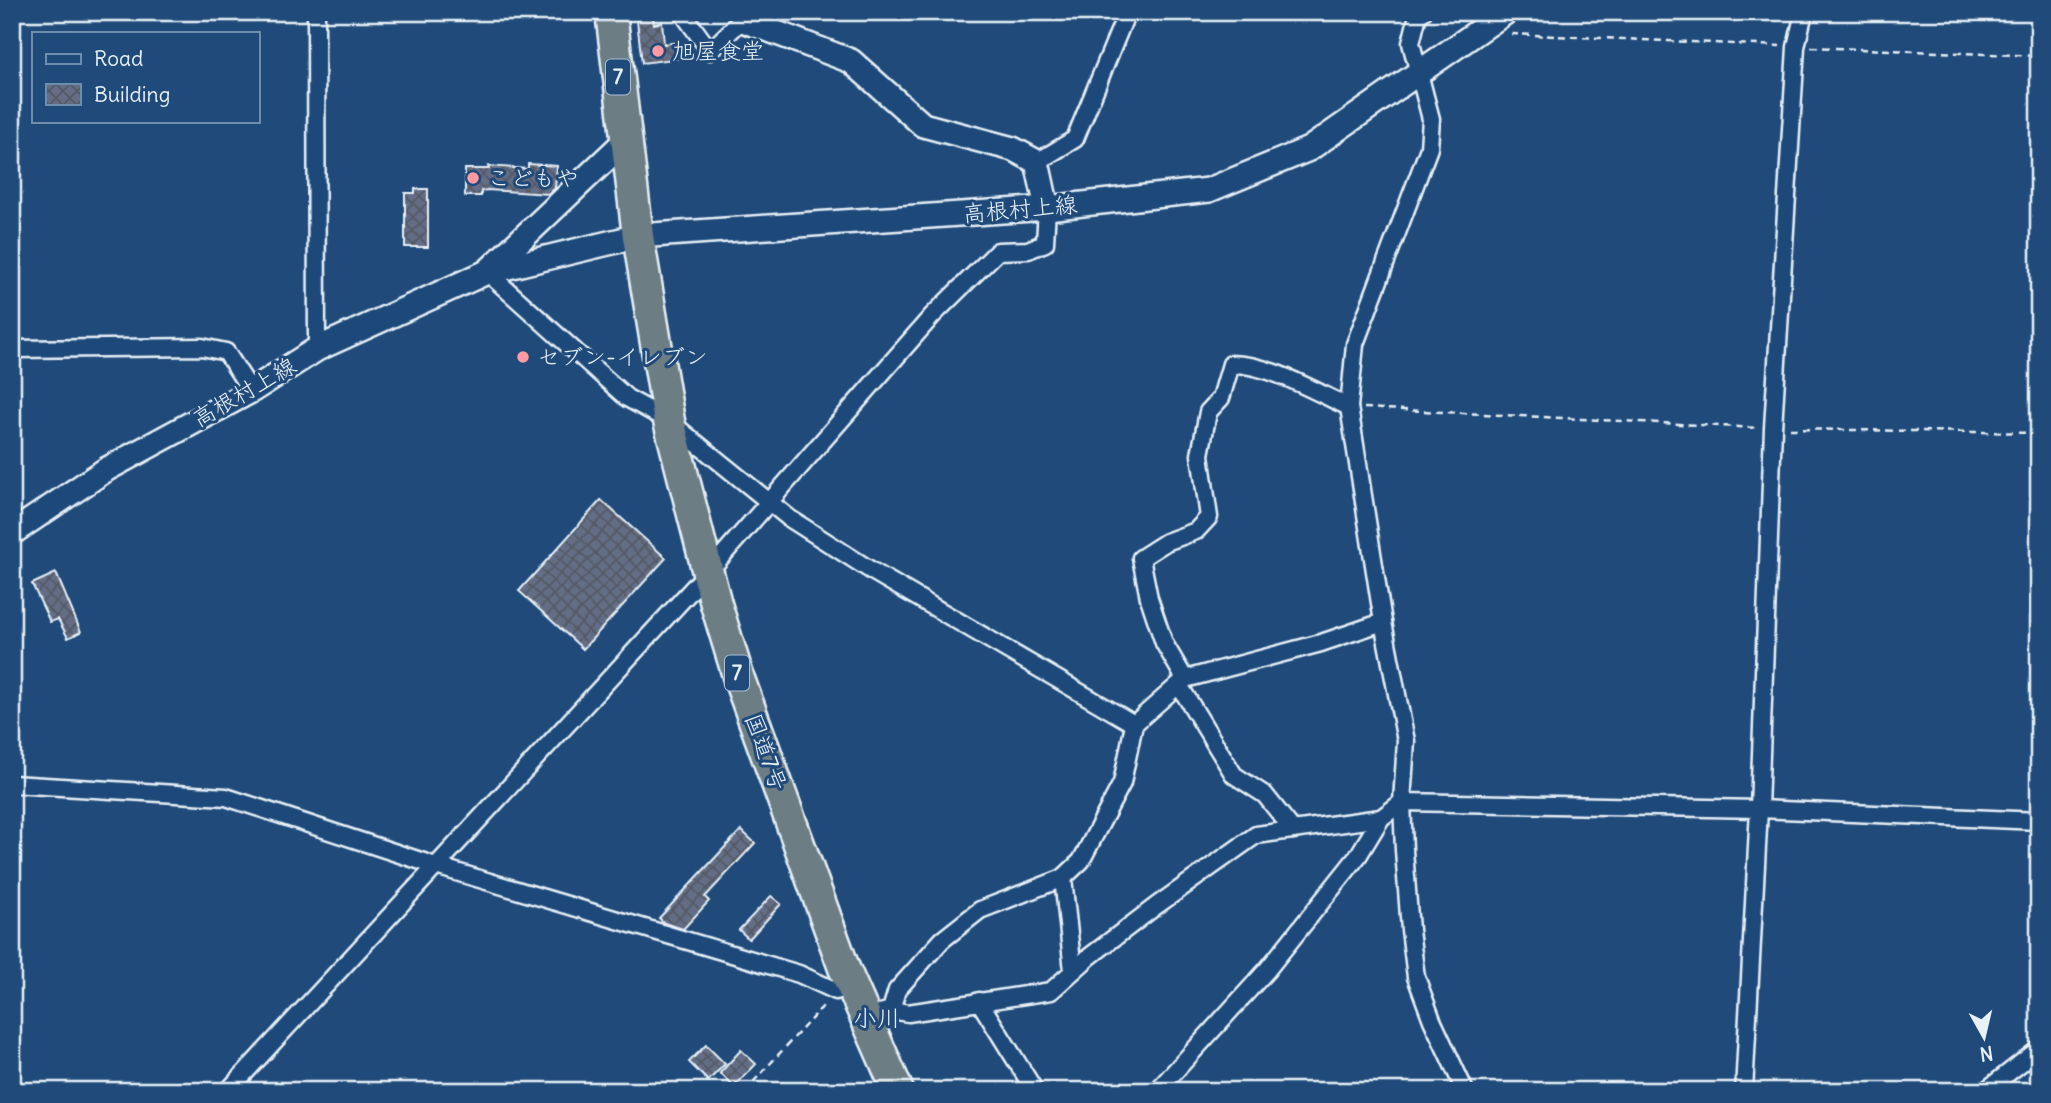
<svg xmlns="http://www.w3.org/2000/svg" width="2051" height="1103" font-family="Delius,'Klee One',sans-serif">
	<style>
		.building { fill: url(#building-cross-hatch); stroke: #e8f1f8; stroke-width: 2 }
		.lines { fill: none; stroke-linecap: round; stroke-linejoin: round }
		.street-casing { stroke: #e8f1f8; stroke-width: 21 }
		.secondary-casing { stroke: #e8f1f8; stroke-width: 28 }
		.highway-casing { stroke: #e8f1f8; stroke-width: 35 }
		.path { stroke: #e8f1f8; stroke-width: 2.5; stroke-dasharray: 7 5; stroke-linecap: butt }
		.street { stroke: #1f4a7a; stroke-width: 16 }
		.secondary { stroke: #1f4a7a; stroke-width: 23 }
		.highway { stroke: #6c7e84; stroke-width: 30 }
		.poi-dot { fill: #ff9aa2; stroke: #1f4a7a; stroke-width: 2.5 }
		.labels { text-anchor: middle; stroke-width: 6; stroke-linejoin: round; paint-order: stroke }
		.shield { fill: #1f4a7a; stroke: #acbfd2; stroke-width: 2 }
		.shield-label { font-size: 21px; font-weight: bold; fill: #e8f1f8 }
		.poi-label { font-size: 23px; fill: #e8f1f8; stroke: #1f4a7a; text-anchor: start }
		.street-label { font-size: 23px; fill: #e8f1f8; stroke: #1f4a7a }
		.neighbourhood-label { font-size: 24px; fill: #e8f1f8; stroke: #1f4a7a }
	</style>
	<defs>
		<pattern id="building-cross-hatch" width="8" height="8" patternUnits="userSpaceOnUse" patternTransform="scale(1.75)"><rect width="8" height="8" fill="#646d85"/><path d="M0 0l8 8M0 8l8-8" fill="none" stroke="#545965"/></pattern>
	</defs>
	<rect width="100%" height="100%" fill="#1f4a7a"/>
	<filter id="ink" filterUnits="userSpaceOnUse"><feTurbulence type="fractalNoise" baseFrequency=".0143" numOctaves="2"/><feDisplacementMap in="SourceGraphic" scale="14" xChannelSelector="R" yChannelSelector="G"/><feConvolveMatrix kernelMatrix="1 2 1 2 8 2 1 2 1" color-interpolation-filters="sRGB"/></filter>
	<g filter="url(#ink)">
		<g class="building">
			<path d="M636 12H652L654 24 662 22 664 44 680 42 682 58 642 63Z"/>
			<path d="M528 164 557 166 555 188 549 194 487 190 481 191V196H465V169H489L488 166 528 169Z"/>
			<path d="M415 189H428V247H405V193H415Z"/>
			<path d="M601 500 666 558 583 649 519 591Z"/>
			<path d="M56 573 81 632 68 638 58 619 50 622 32 584Z"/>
			<path d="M741 830 755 843 705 897 709 901 683 929 664 923 659 918Z"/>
			<path d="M771 896 781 904 749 939 739 930Z"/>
			<path d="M706 1045 725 1064 708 1081 689 1062Z"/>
			<path d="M741 1050 756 1064 734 1087 720 1073Z"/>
		</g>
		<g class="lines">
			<defs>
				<g id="street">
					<path d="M316 12 317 349"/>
					<path d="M682 12 710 51 749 13"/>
					<path d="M1423 12 1418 15 1411 43 1431 119 1429 148 1355 344 1349 407 1383 622 1406 741 1402 802 1404 850 1410 930 1416 977 1432 1020 1465 1091"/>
					<path d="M1037 162 1075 139 1127 12"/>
					<path d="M487 272 627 398 669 421 789 518 872 571 1134 724"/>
					<path d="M12 349 202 347 226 352 251 391"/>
					<path d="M1185 679 1164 643 1149 598 1141 558 1166 542 1196 531 1209 517 1200 455 1208 412 1221 398 1231 364C1269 364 1314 391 1349 407"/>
					<path d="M1179 685 1234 775 1265 795 1293 830"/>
					<path d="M12 784 226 797 436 866 799 974 836 991 854 985"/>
					<path d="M1063 878 1073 971"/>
					<path d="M979 1001 1035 1091"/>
					<path d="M891 1010 908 1013 1051 991 1089 957 1156 906 1256 835 1381 818"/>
					<path d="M866 1017 891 1010 897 990 942 940 980 910 1063 878 1081 861 1122 783 1134 724 1185 679 1321 643 1383 622"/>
					<path d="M228 1091 708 572 932 316 998 251 1028 250 1045 243 1047 208"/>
					<path d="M1157 1091 1267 970 1358 856 1381 818 1402 802 1759 809 2039 821"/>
					<path d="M1744 1091 1759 809 1773 428 1796 47 1804 12"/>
					<path d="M1985 1091 2039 1049"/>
				</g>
				<g id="secondary">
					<path d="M743 20 851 61 923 125 1013 149 1037 162 1047 208"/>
					<path d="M489 270 625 141"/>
					<path d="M12 533 107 469 251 391 317 349 487 272 638 236 1047 208 1209 190 1309 149 1506 12"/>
				</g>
				<path id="highway" d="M611 12 638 236 669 421 716 604 739 679 844 968 898 1091"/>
			</defs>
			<use href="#street" class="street-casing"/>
			<use href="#secondary" class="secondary-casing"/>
			<use href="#highway" class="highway-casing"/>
			<g class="path">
				<path d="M1511 34 1780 46"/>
				<path d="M1811 47 2039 56"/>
				<path d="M1364 408 1759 428"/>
				<path d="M1790 429 2039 433"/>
				<path d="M745 1091 825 1004"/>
			</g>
			<use href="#street" class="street"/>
			<use href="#secondary" class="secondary"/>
			<use href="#highway" class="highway"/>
		</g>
	</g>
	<g class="poi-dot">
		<circle cx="658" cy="51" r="7"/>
		<circle cx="473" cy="178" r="7"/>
		<circle cx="523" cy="357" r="7"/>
	</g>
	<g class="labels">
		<g class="shield">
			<rect x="606" y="59.5" width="24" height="35" rx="5"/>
			<rect x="725" y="655.5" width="24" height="35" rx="5"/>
		</g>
		<g class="shield-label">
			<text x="618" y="84">7</text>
			<text x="737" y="680">7</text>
		</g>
		<g class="poi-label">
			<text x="672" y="59">旭屋食堂</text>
			<text x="487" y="186">こどもや</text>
			<text x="537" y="365">セブン-イレブン</text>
		</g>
		<g class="street-label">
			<text transform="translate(1020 209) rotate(-5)" y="8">高根村上線</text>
			<text transform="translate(244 392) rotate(-30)" y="8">高根村上線</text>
			<text transform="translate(766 752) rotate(70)" y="8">国道7号</text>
		</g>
		<g class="neighbourhood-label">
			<text x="877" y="1026">小川</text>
		</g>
	</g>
	<rect width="2051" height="1103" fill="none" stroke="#1f4a7a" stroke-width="42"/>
	<rect x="21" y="21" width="2009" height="1061" fill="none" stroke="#e8f1f8" stroke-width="2.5" filter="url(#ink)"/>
	<rect x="32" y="32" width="228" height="91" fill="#1f4a7a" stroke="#6f8dac" stroke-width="2"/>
	<rect x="46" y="54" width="35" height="10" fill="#1f4a7a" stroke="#6f8dac" stroke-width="2"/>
	<text x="94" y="66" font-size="21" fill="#e8f1f8">Road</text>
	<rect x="46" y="84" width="35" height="21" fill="url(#building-cross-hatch)" stroke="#6f8dac" stroke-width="2"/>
	<text x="94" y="102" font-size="21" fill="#e8f1f8">Building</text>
	<g transform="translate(1984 1037) rotate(172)" stroke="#1f4a7a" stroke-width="5" paint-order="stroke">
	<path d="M0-5L12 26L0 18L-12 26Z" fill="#e8f1f8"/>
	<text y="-10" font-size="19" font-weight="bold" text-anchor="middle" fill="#e8f1f8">N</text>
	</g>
</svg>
